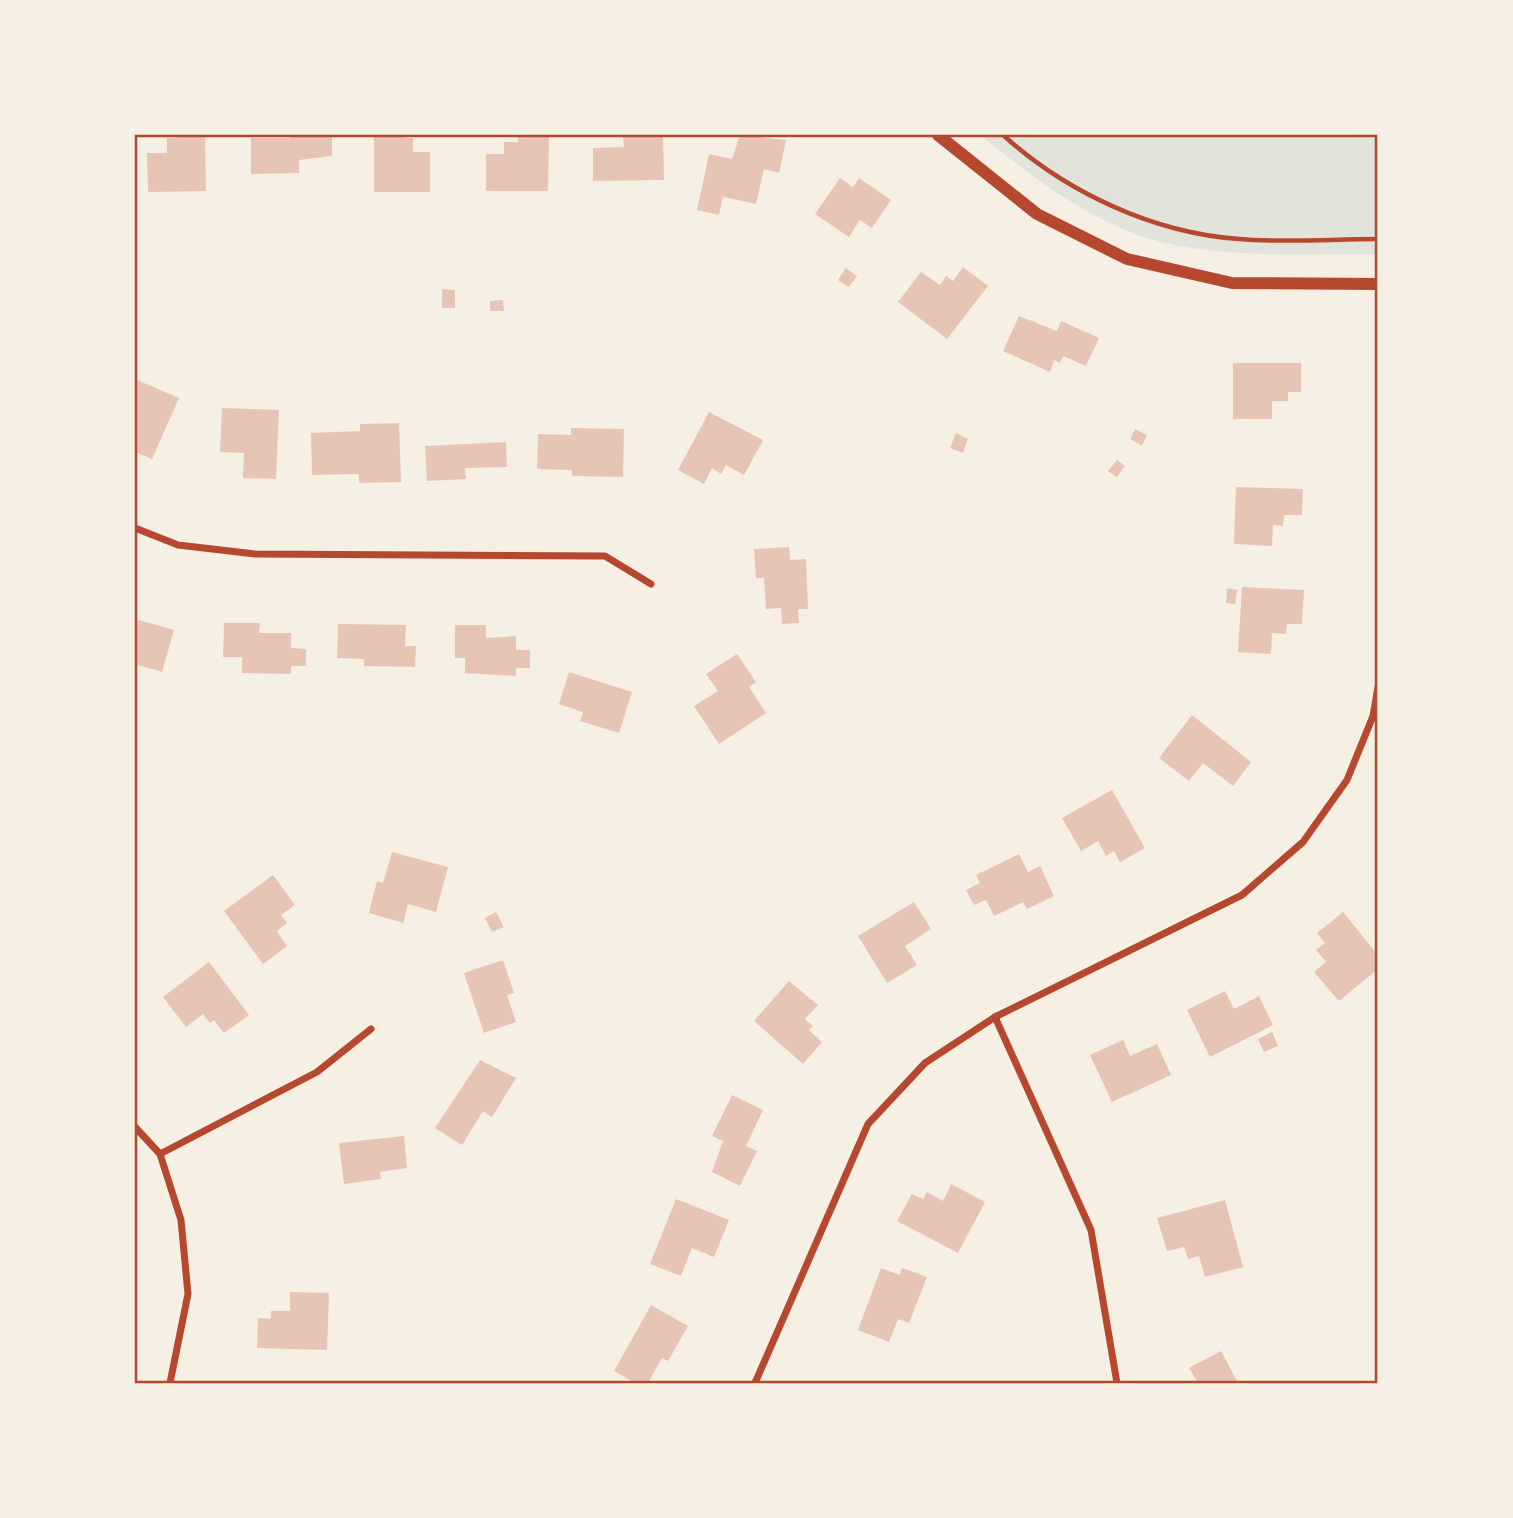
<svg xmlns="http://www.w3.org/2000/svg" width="1513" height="1518" font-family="'Asap Condensed',sans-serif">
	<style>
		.green { fill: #e2e4dc }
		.building { fill: #e6c5b7 }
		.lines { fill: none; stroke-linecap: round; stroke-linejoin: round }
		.path { stroke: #b5482f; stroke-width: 4.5 }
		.minor { stroke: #b5482f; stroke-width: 7 }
		.tertiary { stroke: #b5482f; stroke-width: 12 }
		.neatline { fill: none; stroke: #b5482f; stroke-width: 2.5 }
	</style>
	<rect width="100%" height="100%" fill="#f6efe4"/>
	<path class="green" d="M981 135H1378V254C1309 254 1238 258 1170 244 1099 229 1035 180 981 135Z"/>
	<g class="building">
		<path d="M177 135H205L206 191 148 192 147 153H167V138H177Z"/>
		<path d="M290 135H332V156L299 160V173L251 174V138H290Z"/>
		<path d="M374 135H405V138H413V152H430V192H374Z"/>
		<path d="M518 135H549L548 191H486V154H504V142H518Z"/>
		<path d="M623 135H663L664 180 593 181V148L624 147Z"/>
		<path d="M740 135 786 140 779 173 764 169 756 204 723 197 719 215 697 210 709 154 732 159Z"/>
		<path d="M840 178 853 187 859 178 891 200 872 228 860 220 849 237 815 214Z"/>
		<path d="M963 267 988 286 947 339 898 302 921 272 940 285 946 276 953 281Z"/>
		<path d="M846 268 857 276 849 287 838 280Z"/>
		<path d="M442 289 455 290V308H442Z"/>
		<path d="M503 300 504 311H490V301Z"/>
		<path d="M1019 316 1057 331 1061 321 1099 338 1086 366 1063 356 1060 363 1054 360 1050 372 1003 351Z"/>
		<path d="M1233 363H1301V392H1288V401H1272V419H1233Z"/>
		<path d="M135 379 179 398 152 459 135 452Z"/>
		<path d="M222 408 279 410 276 479 243 478 244 453 220 452Z"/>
		<path d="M709 412 763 440 744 475 726 465 721 474 712 468 704 484 678 470Z"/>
		<path d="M399 423 401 482 359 483V474L312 475 311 433 360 431V424Z"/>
		<path d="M571 428 624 429 623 477 572 476V470L537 469 538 434 571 435Z"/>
		<path d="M1135 429 1147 435 1142 446 1130 439Z"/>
		<path d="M956 433 968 439 963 453 950 448Z"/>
		<path d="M506 442 507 467 465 468 466 479 427 481 425 446Z"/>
		<path d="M1117 460 1125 466 1117 477 1108 471Z"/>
		<path d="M1236 487 1303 489 1302 515H1284L1283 526 1273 525 1272 546 1234 544Z"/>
		<path d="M789 547 790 560 806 559 808 609H798L799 623 782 624 781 608 766 609 764 578H756L754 549Z"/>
		<path d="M1242 587 1304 590 1302 624H1287L1286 634 1272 633 1271 654 1238 652Z"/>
		<path d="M1227 588 1237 590 1235 604 1226 603Z"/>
		<path d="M135 619 174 630 162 672 135 664Z"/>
		<path d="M224 623H260L259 633H291V648L306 649V666H291V674L242 673V657H223Z"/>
		<path d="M338 624 406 625 405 646H416L415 667 364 666V659L337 658Z"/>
		<path d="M455 625H486V638L516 636V650H530V668H516V676L465 673V658H455Z"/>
		<path d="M737 654 756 682 749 687 766 713 719 744 694 706 718 691 706 674Z"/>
		<path d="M569 672 632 692 619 733 580 721 583 712 559 704Z"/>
		<path d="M1192 715 1251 762 1233 786 1203 763 1189 781 1159 758Z"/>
		<path d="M1112 790 1145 848 1120 862 1114 851 1106 856 1098 841 1081 851 1062 818Z"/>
		<path d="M392 852 448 867 436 912 408 904 403 923 369 913 377 881 383 883Z"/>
		<path d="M1019 854 1028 872 1040 866 1054 896 1027 909 1023 902 994 916 986 900 974 905 966 890 980 883 976 875Z"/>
		<path d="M273 875 295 905 281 915 287 923 277 931 287 946 263 964 224 911Z"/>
		<path d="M914 902 931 929 905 946 917 965 887 983 858 936Z"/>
		<path d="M496 912 504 927 492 932 485 918Z"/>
		<path d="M1343 912 1378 955V969L1339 1001 1314 972 1326 962 1316 950 1325 943 1317 933Z"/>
		<path d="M503 960 514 993 507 995 516 1022 484 1033 464 973Z"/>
		<path d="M209 962 249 1015 224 1033 214 1020 210 1023 203 1014 186 1027 163 997Z"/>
		<path d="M789 981 818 1005 805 1019 813 1026 809 1030 822 1042 803 1064 754 1021Z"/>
		<path d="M1225 991 1234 1009 1259 996 1273 1025 1210 1057 1187 1010Z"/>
		<path d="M1272 1032 1278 1046 1264 1052 1258 1039Z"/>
		<path d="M1123 1040 1130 1056 1157 1044 1171 1075 1112 1102 1090 1055Z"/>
		<path d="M480 1060 516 1078 492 1117 483 1111 462 1145 435 1128Z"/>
		<path d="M732 1095 763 1110 746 1146 757 1151 740 1186 712 1172 723 1141 712 1136Z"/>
		<path d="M404 1136 407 1168 380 1172 381 1179 344 1184 339 1143Z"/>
		<path d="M951 1184 985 1202 958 1253 897 1221 912 1194 923 1199 927 1192 943 1201Z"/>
		<path d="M676 1199 729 1220 714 1257 692 1248 681 1276 650 1264Z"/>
		<path d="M1225 1200 1243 1267 1205 1277 1199 1256 1188 1259 1184 1247 1167 1251 1157 1218Z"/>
		<path d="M881 1268 900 1275 902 1268 927 1277 909 1323 898 1319 889 1342 858 1330Z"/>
		<path d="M290 1292 329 1293 327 1350 257 1348 258 1318 271 1319V1311H290Z"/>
		<path d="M651 1305 688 1326 668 1361 662 1358 648 1383H635L614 1371Z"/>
		<path d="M1221 1351 1238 1383H1198L1189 1368Z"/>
	</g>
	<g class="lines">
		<path class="path" d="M1003 135C1066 192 1153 233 1239 239 1285 243 1332 239 1378 239"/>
		<g class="minor">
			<path d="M135 528 178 545 255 554 605 556 651 584"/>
			<path d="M995 1017 1091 1230 1117 1383"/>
			<path d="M135 1127 160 1154 181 1220 188 1294 170 1383"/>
			<path d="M160 1154 317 1072 371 1029"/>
			<path d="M755 1383 868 1124 925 1063 995 1017 1242 895 1303 842 1347 780 1373 716 1378 687"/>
		</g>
		<path class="tertiary" d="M938 135 1037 214 1127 259 1232 283 1378 284"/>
	</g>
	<rect width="1513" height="1518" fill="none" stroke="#f6efe4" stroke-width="273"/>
	<rect x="136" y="136" width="1240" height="1246" class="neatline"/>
</svg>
